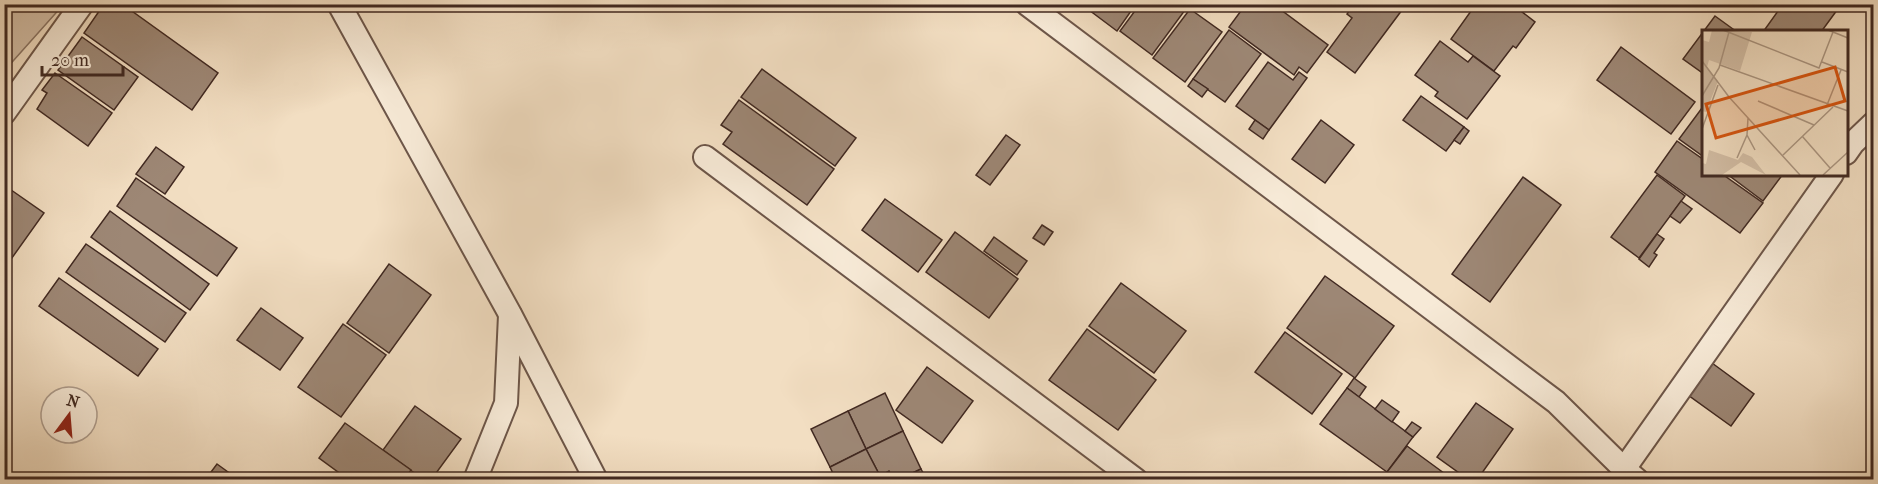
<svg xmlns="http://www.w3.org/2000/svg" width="1878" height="484" font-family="'IM FELL French Canon',serif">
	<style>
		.green { fill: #d4bfa7; stroke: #8a7464; stroke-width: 1.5 }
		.building { fill: #9d8775; stroke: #412921; stroke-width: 1.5 }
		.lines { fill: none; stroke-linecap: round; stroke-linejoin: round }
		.street-casing { stroke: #6d5649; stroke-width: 26 }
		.street { stroke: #f7ead7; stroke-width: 22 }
		.inset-road { fill: none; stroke: #ab9682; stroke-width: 1.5 }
		.view { fill: #d7540e; fill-opacity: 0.15; stroke: #d7540e; stroke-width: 3 }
		.inset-edge { fill: none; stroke: #412921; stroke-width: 3 }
	</style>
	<rect width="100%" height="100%" fill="#f2dec2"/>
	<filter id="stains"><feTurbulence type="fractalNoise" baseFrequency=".00333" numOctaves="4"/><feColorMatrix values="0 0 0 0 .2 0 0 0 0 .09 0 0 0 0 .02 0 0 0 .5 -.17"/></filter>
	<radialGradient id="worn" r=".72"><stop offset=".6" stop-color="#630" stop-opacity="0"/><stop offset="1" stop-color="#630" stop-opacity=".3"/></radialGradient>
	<path class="green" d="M5 4 63 5 5 70 4 5Z"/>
	<g class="building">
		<path d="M104 4H122L218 73 192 110 84 33Z"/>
		<path d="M1081 4H1136L1117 31Z"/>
		<path d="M1140 4 1188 6 1152 55 1120 31Z"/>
		<path d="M1246 4H1273L1328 45 1307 73 1299 67 1294 75 1229 27Z"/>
		<path d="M1354 4H1395L1402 10 1355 73 1327 52 1352 18 1347 14Z"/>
		<path d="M1476 4H1512L1535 22 1516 48 1513 46 1494 71 1451 39Z"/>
		<path d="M1783 4H1838L1840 6 1821 32H1763Z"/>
		<path d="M1190 9 1222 32 1185 82 1153 58Z"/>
		<path d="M1715 16 1737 32H1704V74L1683 59Z"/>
		<path d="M1229 30 1261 54 1225 102 1193 79Z"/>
		<path d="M82 37 138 77 114 110 58 70Z"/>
		<path d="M1440 41 1468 62 1473 56 1500 76 1467 119 1435 96 1438 92 1415 75Z"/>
		<path d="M1621 47 1695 102 1671 134 1597 80Z"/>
		<path d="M1268 62 1293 80 1299 72 1307 78 1269 130 1236 106Z"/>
		<path d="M762 69 856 138 835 166 741 97Z"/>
		<path d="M55 73 112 113 88 146 37 109 47 93 42 90Z"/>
		<path d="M1193 79 1208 89 1202 97 1188 86Z"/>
		<path d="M1421 96 1464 127 1446 151 1403 120Z"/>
		<path d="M739 100 834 169 807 205 723 144 732 132 721 125Z"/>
		<path d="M1702 108 1704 109V157L1679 139Z"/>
		<path d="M1255 120 1269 130 1263 139 1249 129Z"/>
		<path d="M1321 120 1354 145 1325 183 1292 159Z"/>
		<path d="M1464 127 1469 131 1460 144 1454 140Z"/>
		<path d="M1006 135 1020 145 990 185 976 175Z"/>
		<path d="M1677 141 1704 160V174H1722L1763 203 1740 233 1655 172Z"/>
		<path d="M156 147 184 167 165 194 136 174Z"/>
		<path d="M1727 174H1783L1763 201Z"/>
		<path d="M1657 175 1685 196 1639 258 1611 237Z"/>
		<path d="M1523 177 1561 205 1490 302 1452 274Z"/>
		<path d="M136 178 237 248 217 276 117 206Z"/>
		<path d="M4 185 44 213 4 269Z"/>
		<path d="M885 199 942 240 918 272 862 230Z"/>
		<path d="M1681 201 1692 209 1680 223 1670 216Z"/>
		<path d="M110 211 209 284 190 310 91 237Z"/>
		<path d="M1042 225 1053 232 1044 245 1033 238Z"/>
		<path d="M955 232 1018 279 989 318 926 272Z"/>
		<path d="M1657 234 1664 239 1654 253 1657 255 1649 267 1639 259Z"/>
		<path d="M994 237 1027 261 1017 275 984 251Z"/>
		<path d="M86 244 186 313 165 342 66 272Z"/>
		<path d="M389 264 431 295 389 353 347 323Z"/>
		<path d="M1325 276 1394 326 1355 378 1287 328Z"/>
		<path d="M59 278 158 349 138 376 39 306Z"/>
		<path d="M1121 283 1186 331 1154 373 1089 326Z"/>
		<path d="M261 308 303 338 280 370 237 340Z"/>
		<path d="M343 324 386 355 341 417 298 387Z"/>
		<path d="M1087 329 1156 380 1118 430 1049 380Z"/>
		<path d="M1285 332 1342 374 1312 414 1255 372Z"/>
		<path d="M1712 363 1754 394 1731 426 1688 395Z"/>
		<path d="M927 367 973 401 942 443 896 410Z"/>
		<path d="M1354 378 1366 387 1359 397 1347 388Z"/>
		<path d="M1347 388 1413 437 1387 472 1320 424Z"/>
		<path d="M885 393 903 431 866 449 848 411Z"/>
		<path d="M1382 400 1399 412 1392 422 1375 409Z"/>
		<path d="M1476 403 1513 429 1477 480H1469L1437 457Z"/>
		<path d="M415 406 461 439 431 480H424L383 450Z"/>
		<path d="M848 411 866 449 830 467 811 429Z"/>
		<path d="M1412 422 1421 428 1413 437 1405 431Z"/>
		<path d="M345 423 411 470 404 480H349L319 458Z"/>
		<path d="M903 431 921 469 898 480H893L889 471 880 476 866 449Z"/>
		<path d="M1407 446 1452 479 1397 480 1387 472Z"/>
		<path d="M866 449 880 476 872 480H836L830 467Z"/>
		<path d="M217 464 239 480H205Z"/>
		<path d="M921 469 927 480H898Z"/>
		<path d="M1387 472 1397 480H1382Z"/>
	</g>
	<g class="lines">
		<defs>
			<g id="street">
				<path d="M339 4 510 314 596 480"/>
				<path d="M1027 4 1556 402 1624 469 1637 480"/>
				<path d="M4 113 82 4"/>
				<path d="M1846 153 1853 143 1874 123"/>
				<path d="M705 157 1136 480"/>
				<path d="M1624 469 1832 174"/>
				<path d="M475 480 506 403 510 315"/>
			</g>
		</defs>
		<use href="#street" class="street-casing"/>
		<use href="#street" class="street"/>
	</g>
	<g transform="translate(1702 30)">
		<rect width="146" height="146" fill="#f2dec2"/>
		<path d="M10 0 50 2 38 41 7 30 5 37 16 51 4 82 0 81V10L7 12ZM7 120 36 130 41 123 50 127 64 145 39 132 20 145H0V133L4 134Z" fill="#d4bfa7"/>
		<path class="inset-road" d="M21 0 117 38 131 2M126 0 146 8M0 31 27 67 98 145M120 32 146 42M18 35 146 81M0 66 17 38 27 2M56 71 112 95M125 75 139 40M46 88 45 105 53 120M0 99 16 55M100 106 128 138M81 125 131 77M35 128 45 105M121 145 146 122"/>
		<path class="view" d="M133 37 143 71 14 108 4 74Z"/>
		<rect width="146" height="146" class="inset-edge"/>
	</g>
	<rect width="1878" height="484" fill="none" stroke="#f2dec2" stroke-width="24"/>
	<rect x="6" y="6" width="1866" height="472" fill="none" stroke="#412921" stroke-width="3"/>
	<rect x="12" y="12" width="1854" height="460" fill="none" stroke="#412921" stroke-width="1.5"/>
	<g transform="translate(69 415) rotate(16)"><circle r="28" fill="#f7ead7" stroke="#ae9d8e" stroke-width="1.5"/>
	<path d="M0-4.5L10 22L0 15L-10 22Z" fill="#8f2418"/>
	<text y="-9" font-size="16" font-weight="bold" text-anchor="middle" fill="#412921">N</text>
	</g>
	<path d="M42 66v9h81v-9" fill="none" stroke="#412921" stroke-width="3"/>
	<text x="51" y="66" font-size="18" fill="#412921" stroke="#f7ead7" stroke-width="4.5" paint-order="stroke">20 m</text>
	<rect width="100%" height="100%" filter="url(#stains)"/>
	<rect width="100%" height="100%" fill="url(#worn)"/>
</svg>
